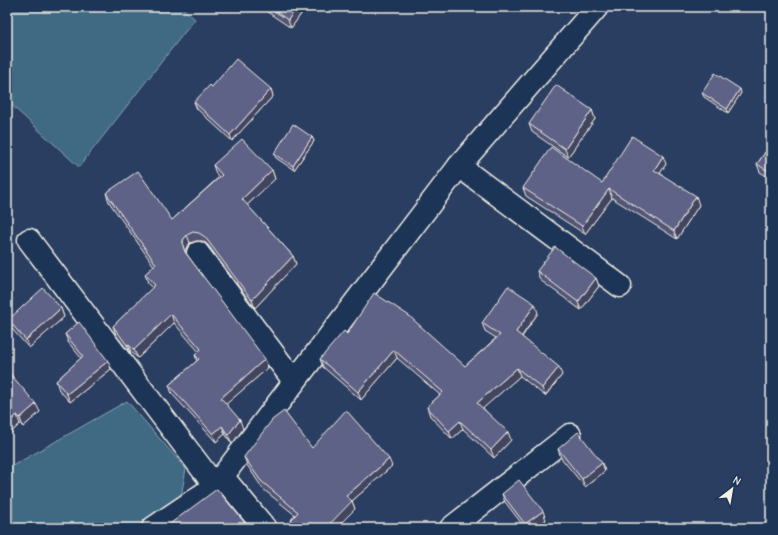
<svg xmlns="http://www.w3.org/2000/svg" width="778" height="535" font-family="'Comic Neue',sans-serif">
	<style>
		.water { fill: #3f6b84; stroke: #87a1ac }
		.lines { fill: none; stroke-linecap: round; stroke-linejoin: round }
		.street-casing { stroke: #f4f1e8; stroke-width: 25 }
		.street { stroke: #1d3557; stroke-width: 22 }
		.wall { fill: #525474; stroke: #f4f1e8 }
		.shaded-wall { fill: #42455e; stroke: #f4f1e8 }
		.building { fill: #5f6287; stroke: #f4f1e8 }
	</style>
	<rect width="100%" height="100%" fill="#2a3e61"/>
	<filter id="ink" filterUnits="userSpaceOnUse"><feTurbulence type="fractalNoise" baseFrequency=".025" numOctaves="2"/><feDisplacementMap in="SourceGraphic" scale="8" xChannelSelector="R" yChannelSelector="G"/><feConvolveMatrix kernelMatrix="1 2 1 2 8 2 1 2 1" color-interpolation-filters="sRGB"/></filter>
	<g filter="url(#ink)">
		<g class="water">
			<path d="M7 7H181L195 19 79 167 7 101Z"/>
			<path d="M127 401 186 469 180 502 137 528H12L7 521V469Z"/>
		</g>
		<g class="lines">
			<defs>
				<g id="street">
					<path d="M459 166 620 286"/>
					<path d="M29 240 215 486"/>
					<path d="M198 253 294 381"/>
					<path d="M222 476 265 528"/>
					<path d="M153 528 215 486 459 166 597 7"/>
					<path d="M451 528 570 435"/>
				</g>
			</defs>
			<use href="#street" class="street-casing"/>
			<use href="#street" class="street"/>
		</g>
		<g class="wall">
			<path d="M264 7H306L291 28 266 11Z"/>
			<path d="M212 87 271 89 273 96 232 141 197 109 194 102Z"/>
			<path d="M702 93H741L728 113 704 97Z"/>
			<path d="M592 110 595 119 568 157 532 132 529 124Z"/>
			<path d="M312 137 314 141 294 170 276 158 274 154Z"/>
			<path d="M771 144V179L760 172 757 164Z"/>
			<path d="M666 164 660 173 699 205 677 239 612 198 585 234 526 196 523 188 602 183Z"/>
			<path d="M213 165 272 170 275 179 247 205 293 256 296 264 255 308 208 245 203 241H196L190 243 186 248V253L268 368 226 404 243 429 232 444 225 434 216 442 172 394 169 385 197 361 195 355 199 352 174 323 138 358 131 352 130 353 116 335 113 326 153 288 148 283 145 274 154 266 109 202 106 193 172 220 219 177 216 174Z"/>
			<path d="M537 271 596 278 599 286 581 310 540 280Z"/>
			<path d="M61 308 64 317 29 348 11 328 8 320Z"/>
			<path d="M538 313 522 337 562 375 545 396 520 376 483 408 511 440 494 458 463 429 452 439 430 416 427 407 440 395 397 358 361 400 323 367 320 359 347 334 465 366 496 338 485 331 482 323Z"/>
			<path d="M65 334 111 369 70 402 59 390 56 381 81 358 68 342Z"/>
			<path d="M7 370 40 412 23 427 20 424 7 436Z"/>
			<path d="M312 448 392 466 352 501 355 509 336 528H294L291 520 295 515 263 489 247 465 244 457Z"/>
			<path d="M558 449 605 471 585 487 561 458Z"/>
			<path d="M502 494 546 520 535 528H525L505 502Z"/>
		</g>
		<g class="shaded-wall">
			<path d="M297 7H306L291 28 288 20Z"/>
			<path d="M271 89 273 96 232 141 230 135Z"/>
			<path d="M740 89 741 93 728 113 727 109Z"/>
			<path d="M592 110 595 119 568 157 565 149Z"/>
			<path d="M312 137 314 141 294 170 293 166Z"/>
			<path d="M663 156 666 164 657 178 654 170Z"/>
			<path d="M272 170 275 179 245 207 242 199Z"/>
			<path d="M609 189 612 198 585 234 582 226Z"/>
			<path d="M696 196 699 205 677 239 674 231Z"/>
			<path d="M187 235 190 243 186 248V255L183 246V240Z"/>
			<path d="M293 256 296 264 255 308 252 300Z"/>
			<path d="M596 278 599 286 581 310 578 302Z"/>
			<path d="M535 304 538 313 519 340 516 332Z"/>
			<path d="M61 308 64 317 29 348 26 340Z"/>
			<path d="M171 314 174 323 138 358 134 350Z"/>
			<path d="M128 344 131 352 130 353 127 345Z"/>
			<path d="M394 350 397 358 361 400 358 392Z"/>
			<path d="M265 359 268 368 224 406 221 398Z"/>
			<path d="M108 361 111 369 70 402 67 394Z"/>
			<path d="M559 367 562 375 545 396 542 388Z"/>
			<path d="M517 368 520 376 480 411 477 403Z"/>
			<path d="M36 404 40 412 23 427 20 418Z"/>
			<path d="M17 415 20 424 7 436V424Z"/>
			<path d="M240 420 243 429 232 444 228 435Z"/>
			<path d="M460 421 463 429 452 439 449 431Z"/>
			<path d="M222 426 225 434 216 442 213 434Z"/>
			<path d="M508 432 511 440 494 458 491 450Z"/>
			<path d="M389 459 392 466 352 501 355 509 336 528H326L346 496Z"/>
			<path d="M602 463 605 471 585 487 582 479Z"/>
			<path d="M543 511 546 520 535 528H527L525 524Z"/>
			<path d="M245 523 247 528H239Z"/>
		</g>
		<g class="building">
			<path d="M268 7H297L288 20Z"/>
			<path d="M236 59 271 89 230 135 194 102 210 85 212 87Z"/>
			<path d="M715 73 740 89 727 109 702 93Z"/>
			<path d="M556 85 592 110 565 149 529 124Z"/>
			<path d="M293 124 312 137 293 166 274 154Z"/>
			<path d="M632 136 663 156 654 170 696 196 674 231 609 189 582 226 523 188 551 147 602 183Z"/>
			<path d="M242 139 272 170 242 199 293 256 252 300 205 237 199 233 193 232 187 235 183 240V246L185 252 265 359 221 398 240 420 228 435 222 426 213 434 169 385 199 359 195 355 201 349 171 314 134 350 128 344 127 345 113 326 155 285 145 274 156 264 106 193 138 171 172 220 222 175 213 165Z"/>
			<path d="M771 144V173L757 164Z"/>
			<path d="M555 247 596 278 578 302 537 271Z"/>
			<path d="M508 286 535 304 516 332 559 367 542 388 517 368 477 403 508 432 491 450 460 421 449 431 427 407 443 392 394 350 358 392 320 359 344 331 347 334 374 293 408 315 465 366 500 335 482 323Z"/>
			<path d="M43 288 61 308 26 340 8 320Z"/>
			<path d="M79 322 108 361 67 394 56 381 83 356 65 334Z"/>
			<path d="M7 370 36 404 20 418 17 415 7 424Z"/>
			<path d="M346 410 389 459 346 496 352 501 326 528H299L291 520 298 512 261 481 244 457 272 420 284 411 312 448Z"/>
			<path d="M578 432 602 463 582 479 558 449Z"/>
			<path d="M519 480 543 511 525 524 502 494Z"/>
			<path d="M217 489 245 523 239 528H169L167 526Z"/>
		</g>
	</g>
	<rect width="778" height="535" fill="none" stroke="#1d3557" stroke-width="24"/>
	<rect x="12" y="12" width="754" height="511" fill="none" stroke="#f4f1e8" stroke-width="1.5" filter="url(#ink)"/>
	<g transform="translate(732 489) rotate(31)" stroke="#1d3557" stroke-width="3" paint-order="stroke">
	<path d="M0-3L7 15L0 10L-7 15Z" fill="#f4f1e8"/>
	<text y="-6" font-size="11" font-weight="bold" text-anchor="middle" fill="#f4f1e8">N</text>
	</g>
</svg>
